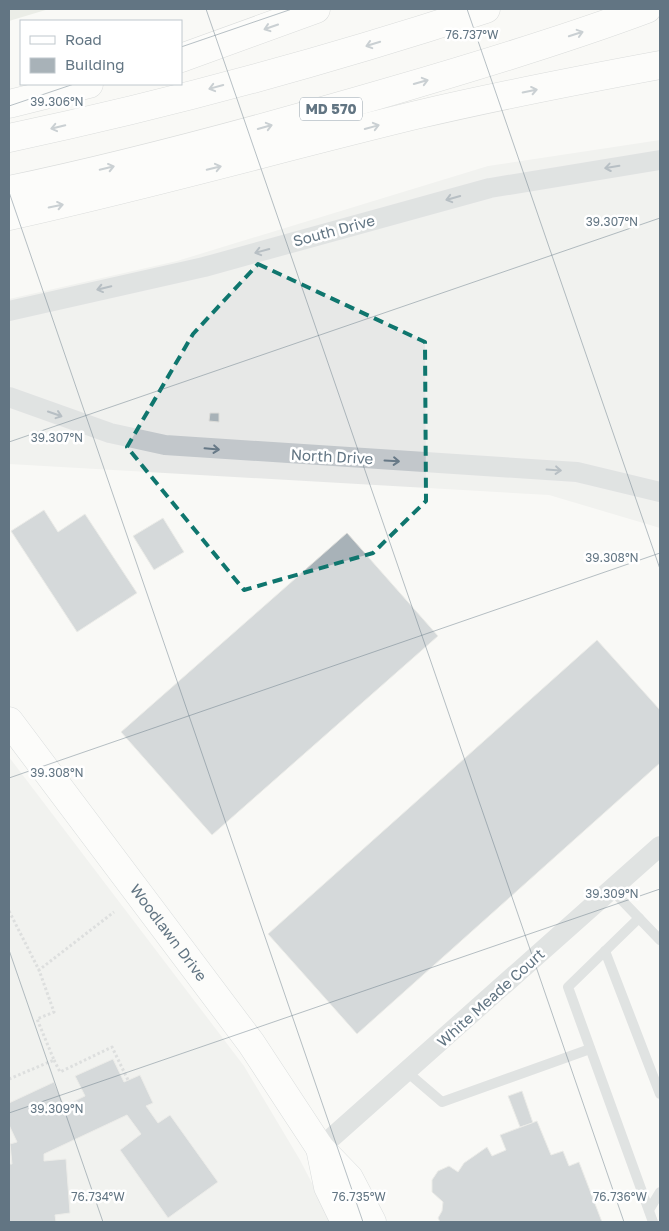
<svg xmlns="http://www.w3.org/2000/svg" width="669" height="1231" font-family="'Golos Text',sans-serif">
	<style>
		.built { fill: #e7e8e7 }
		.green { fill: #d9ded5 }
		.building { fill: #a8b2b8; stroke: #dbdbd8 }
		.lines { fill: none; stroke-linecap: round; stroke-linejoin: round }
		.secondary-casing { stroke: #b4bbc0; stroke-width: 29 }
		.highway-casing { stroke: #b5babd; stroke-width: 29 }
		.path { stroke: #babec1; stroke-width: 3; stroke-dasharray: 2.5 2.5; stroke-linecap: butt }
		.lane { stroke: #c2c7cb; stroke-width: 10 }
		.street { stroke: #c2c7cb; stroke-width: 20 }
		.secondary { stroke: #fff; stroke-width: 28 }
		.highway { stroke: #fff; stroke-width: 28 }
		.oneway { stroke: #919ea8 }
		.oneway2 { stroke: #677987 }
		.marked { fill: none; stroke: #0f766e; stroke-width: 4; stroke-dasharray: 10 6; stroke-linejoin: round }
		.ticks { fill: none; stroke: #627583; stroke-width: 1; stroke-opacity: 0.45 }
		.labels { text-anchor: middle; stroke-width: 5; stroke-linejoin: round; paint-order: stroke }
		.shield { fill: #fff; stroke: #919ea8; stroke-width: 1 }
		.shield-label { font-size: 14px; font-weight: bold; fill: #627583 }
		.street-label { font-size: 15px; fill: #627583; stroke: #fff }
		.ticks-label { font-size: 12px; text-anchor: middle; fill: #627583; stroke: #fff; stroke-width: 5; stroke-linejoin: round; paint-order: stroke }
	</style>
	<rect width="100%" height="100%" fill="#f9f9f6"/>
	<g class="built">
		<path d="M660 140V528L549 495 9 464V299L177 261 488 166Z"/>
		<path d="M9 757 244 1066 300 1160 332 1222H9Z"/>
	</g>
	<path class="green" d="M9 9H49L9 21Z"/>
	<g class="building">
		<path d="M210 413H219V422L209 421Z"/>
		<path d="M44 510 58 532 85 514 137 593 77 632 11 531Z"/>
		<path d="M163 518 184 552 154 570 133 536Z"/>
		<path d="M347 533 438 636 212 835 121 732Z"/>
		<path d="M597 640 660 710V763L357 1034 268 934Z"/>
		<path d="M113 1059 124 1082 140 1075 153 1103 146 1106 158 1123 170 1115 218 1182 168 1218 120 1150 141 1134 127 1115 44 1154V1161L66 1159 70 1213 55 1215 56 1222H9V1164H12L10 1144 17 1142 9 1125V1103L54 1082 64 1106 85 1096 75 1076Z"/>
		<path d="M522 1091 533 1123 520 1127 508 1096Z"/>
		<path d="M537 1121 551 1155 563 1151 569 1166 579 1162 602 1222H440L438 1218 442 1211 443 1202 432 1192V1180L438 1171 449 1166 458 1172 464 1163 487 1147 492 1156 506 1150 500 1135Z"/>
	</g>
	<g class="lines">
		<defs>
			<g id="secondary">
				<path id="s1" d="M9 721 251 1043 320 1148 349 1178 372 1222"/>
				<path d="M320 1148 328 1187 345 1222"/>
			</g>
			<g id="highway">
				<path d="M181 58 316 9"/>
				<path d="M9 104 89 84"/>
				<path d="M9 138C170 104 330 60 486 9"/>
				<path d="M9 190C138 163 265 128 392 91 478 66 564 40 647 9"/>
				<path d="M9 216C146 186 280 148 416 115 497 96 579 80 660 65"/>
			</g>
		</defs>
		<use href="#secondary" class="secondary-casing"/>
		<use href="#highway" class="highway-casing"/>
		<g class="path">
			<path d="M9 911 39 970 114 912"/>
			<path d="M54 1060 60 1072 112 1047 128 1080"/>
			<path d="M9 1079 54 1060 37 1019 54 1012 39 970"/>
		</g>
		<g class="lane">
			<path d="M612 890 660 940"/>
			<path d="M639 918 568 987 653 1222"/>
			<path d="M605 951 660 1094"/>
			<path d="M407 1072 442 1102 590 1049"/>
			<path d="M649 1210 660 1192"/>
		</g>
		<g class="street">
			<path d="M9 311 204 267 490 188 660 160"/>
			<path d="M9 397 110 433 165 445 577 472 660 492"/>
			<path d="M320 1148 660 846"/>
		</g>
		<use href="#secondary" class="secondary"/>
		<use href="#highway" class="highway"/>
	</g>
	<defs><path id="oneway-shaft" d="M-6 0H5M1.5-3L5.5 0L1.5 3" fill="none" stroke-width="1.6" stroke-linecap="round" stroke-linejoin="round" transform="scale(1.25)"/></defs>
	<g class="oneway">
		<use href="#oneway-shaft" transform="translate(271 27) rotate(161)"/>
		<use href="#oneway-shaft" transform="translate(576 34) rotate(-18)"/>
		<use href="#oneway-shaft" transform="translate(373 44) rotate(163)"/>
		<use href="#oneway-shaft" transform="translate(421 82) rotate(-16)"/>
		<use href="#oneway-shaft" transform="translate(216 87) rotate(165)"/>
		<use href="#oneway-shaft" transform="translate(530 91) rotate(-12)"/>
		<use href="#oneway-shaft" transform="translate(58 127) rotate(166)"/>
		<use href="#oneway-shaft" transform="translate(265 127) rotate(-16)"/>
		<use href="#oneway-shaft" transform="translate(372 127) rotate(-15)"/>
		<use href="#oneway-shaft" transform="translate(107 168) rotate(-13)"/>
		<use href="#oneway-shaft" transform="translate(214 168) rotate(-14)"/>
		<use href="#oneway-shaft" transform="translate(56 206) rotate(-12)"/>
	</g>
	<g class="oneway2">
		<use href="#oneway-shaft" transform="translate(612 167) rotate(171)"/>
		<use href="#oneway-shaft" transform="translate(453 198) rotate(164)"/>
		<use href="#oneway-shaft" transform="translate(262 251) rotate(165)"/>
		<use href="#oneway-shaft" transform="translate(104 288) rotate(167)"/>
		<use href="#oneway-shaft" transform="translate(55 414) rotate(19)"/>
		<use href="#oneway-shaft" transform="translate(212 449) rotate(5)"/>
		<use href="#oneway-shaft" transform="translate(392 461) rotate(3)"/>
		<use href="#oneway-shaft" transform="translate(554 470) rotate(4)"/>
	</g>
	<path d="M0 0H669V1231H0ZM258 264 425 342 426 501 373 553 244 590 127 447 193 334Z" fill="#f9f9f6" fill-opacity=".55" fill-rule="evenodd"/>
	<path class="marked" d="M258 264 425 342 426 501 373 553 244 590 127 447 193 334Z"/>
	<path class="ticks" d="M206 9 624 1222M467 9 660 569M181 47 292 9M9 106 74 84M9 192 363 1222M9 442 660 218M9 778 660 553M9 950 103 1222M9 1113 660 889"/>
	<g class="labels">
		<rect class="shield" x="300" y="97.5" width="62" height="23" rx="4"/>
		<g class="shield-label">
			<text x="331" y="114">MD 570</text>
		</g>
		<g class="street-label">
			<text transform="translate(334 231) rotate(-15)" y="5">South Drive</text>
			<text transform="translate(332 457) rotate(3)" y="5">North Drive</text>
			<text dy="5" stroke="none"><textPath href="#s1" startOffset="265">Woodlawn Drive</textPath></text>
			<text transform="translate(491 998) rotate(-42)" y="5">White Meade Court</text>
		</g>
	</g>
	<g class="ticks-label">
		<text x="472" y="39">76.737°W</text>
		<text x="57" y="106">39.306°N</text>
		<text x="612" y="226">39.307°N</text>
		<text x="57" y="442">39.307°N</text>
		<text x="612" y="562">39.308°N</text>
		<text x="57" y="777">39.308°N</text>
		<text x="612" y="898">39.309°N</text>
		<text x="57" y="1113">39.309°N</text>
		<text x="98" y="1201">76.734°W</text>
		<text x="359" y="1201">76.735°W</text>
		<text x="620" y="1201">76.736°W</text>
	</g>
	<rect width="669" height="1231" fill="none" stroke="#627583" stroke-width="20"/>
	<rect x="20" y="20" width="162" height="65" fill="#ffffff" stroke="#c0c8cd"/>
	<rect x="30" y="36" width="25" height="8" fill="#ffffff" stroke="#c0c8cd"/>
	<text x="65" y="45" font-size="15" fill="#627583">Road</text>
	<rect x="30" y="58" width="25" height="15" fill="#a8b2b8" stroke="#c0c8cd"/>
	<text x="65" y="70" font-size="15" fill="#627583">Building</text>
</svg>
